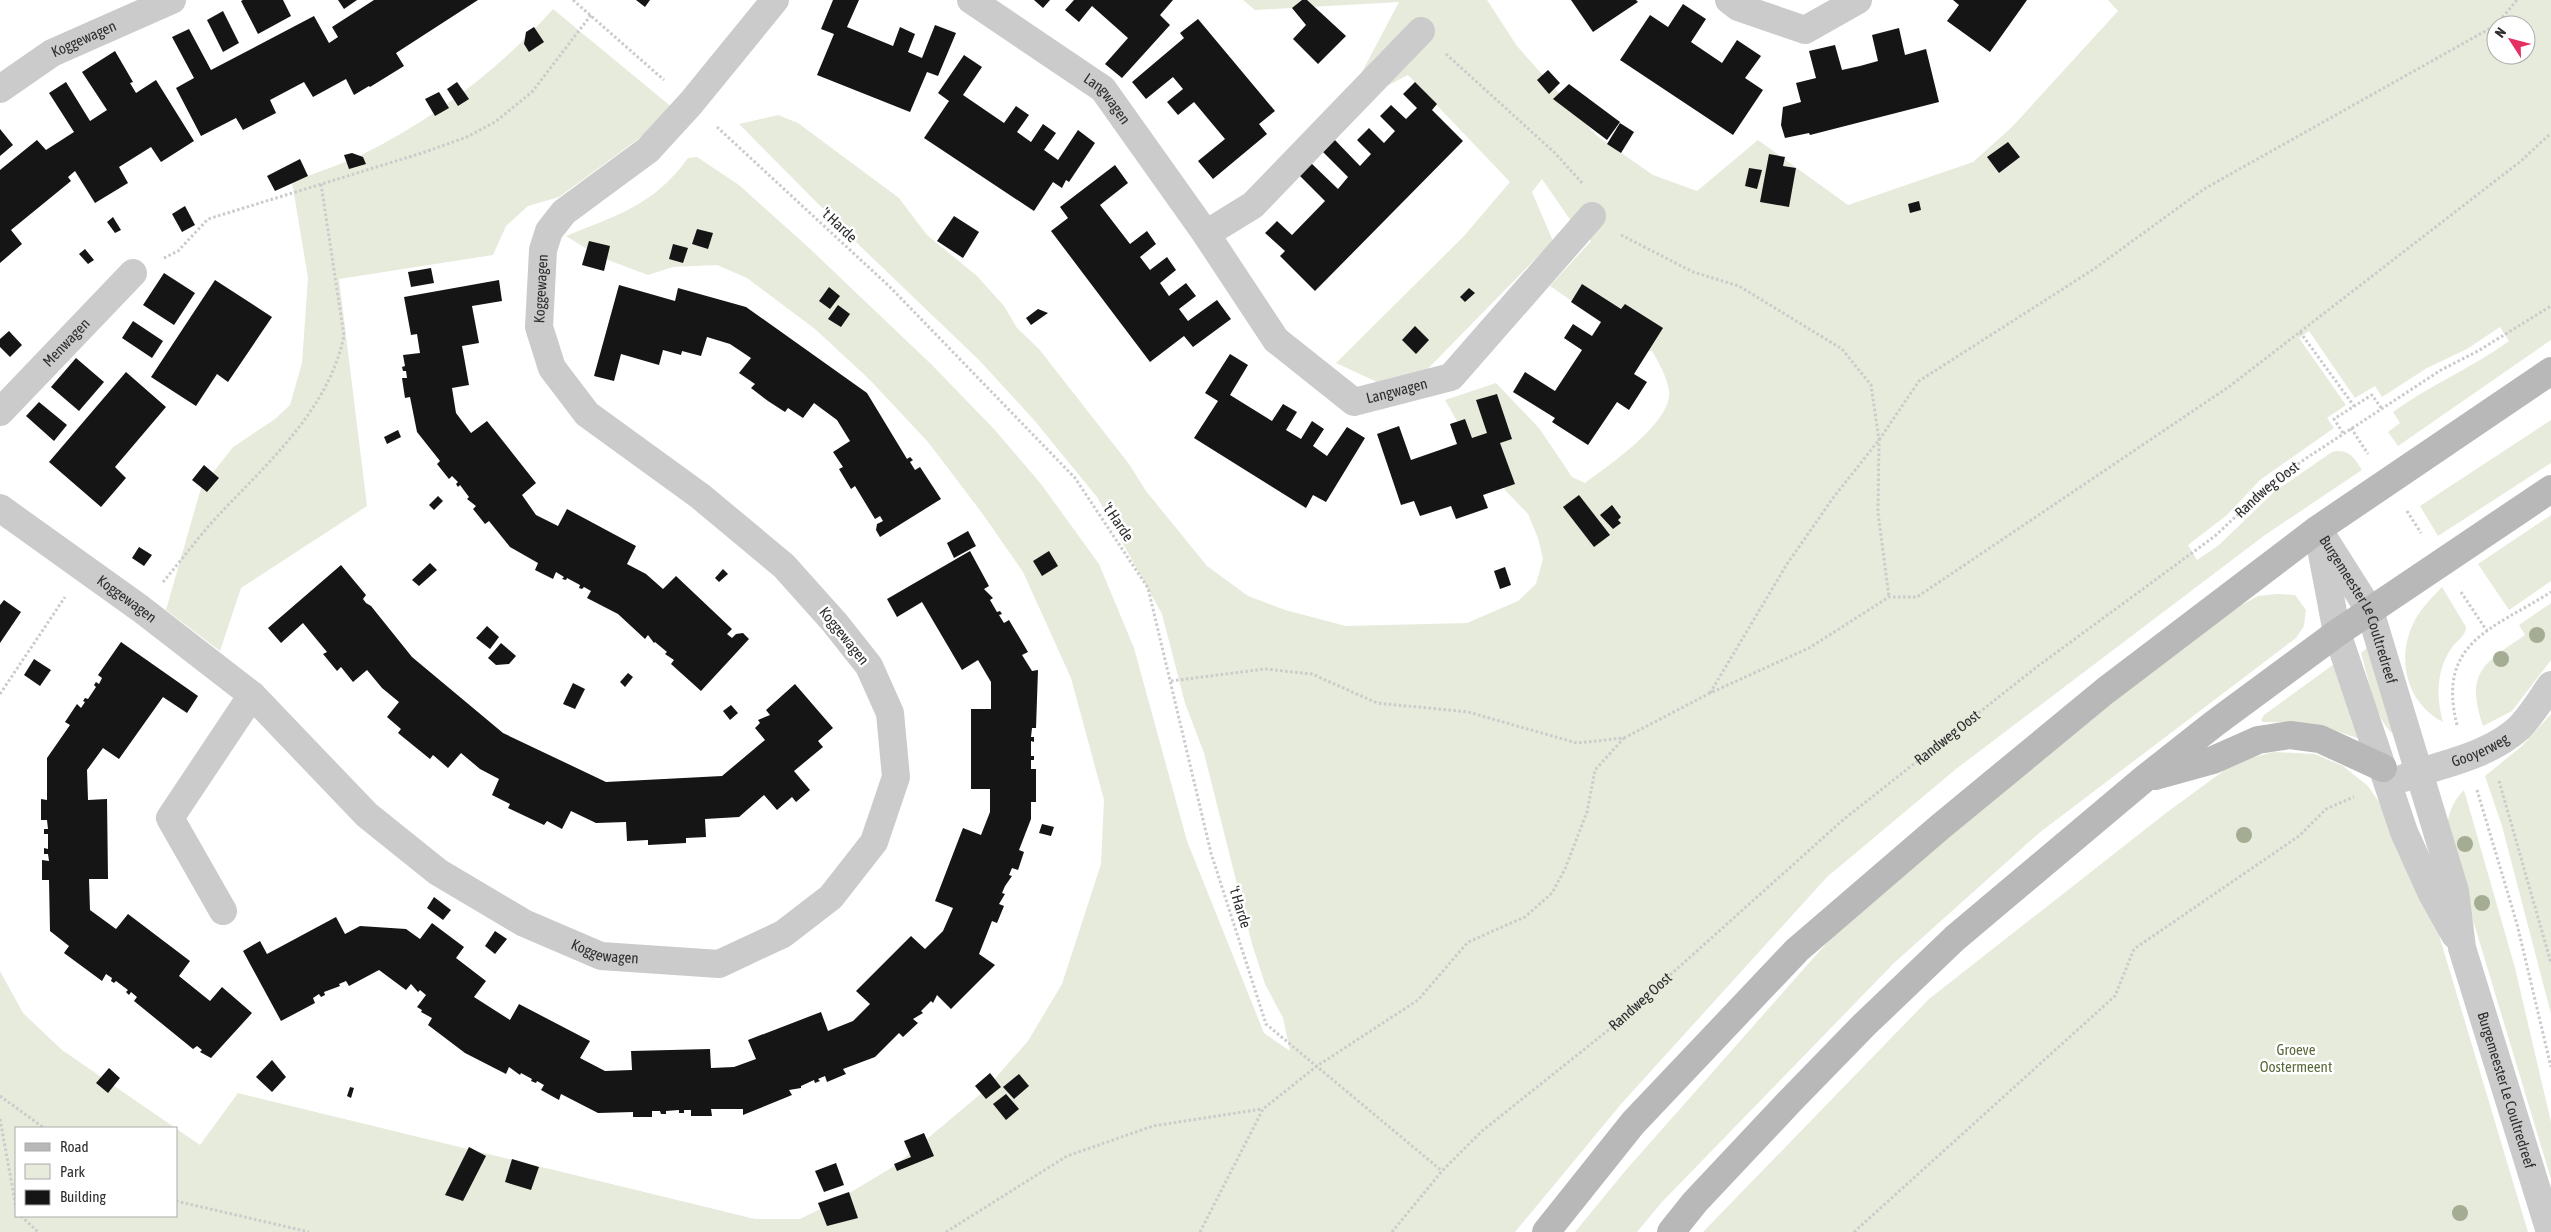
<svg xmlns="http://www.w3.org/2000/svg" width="2551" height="1232" font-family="'Asap Condensed',sans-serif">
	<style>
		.green { fill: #e7ebdb; fill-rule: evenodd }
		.building { fill: #151515 }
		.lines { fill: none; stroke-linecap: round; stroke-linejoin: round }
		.path { stroke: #cbcbcb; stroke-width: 3; stroke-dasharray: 2.5 2.5; stroke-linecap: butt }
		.minor { stroke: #cbcbcb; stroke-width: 28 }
		.tertiary { stroke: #cbcbcb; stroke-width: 28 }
		.secondary { stroke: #b8b8b8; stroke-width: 28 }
		.tree { fill: #a4ac93 }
		.labels { text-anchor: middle; stroke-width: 5; stroke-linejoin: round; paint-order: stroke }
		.street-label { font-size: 15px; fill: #2e2e2e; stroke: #fff }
		.park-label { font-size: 15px; fill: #5a693b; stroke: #fff }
	</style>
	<rect width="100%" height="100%" fill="#fff"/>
	<g class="green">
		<path d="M1243 0H1487L1517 46 1597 136 1653 175 1697 191 1758 140 1848 205 1973 162 2012 127 2118 11 2108 0H2551V340L2398 446 2388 432 2400 423 2393 412C2430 385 2472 368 2509 341L2500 327 2467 349 2427 368 2382 397 2375 386 2355 398 2309 331 2299 338 2346 405 2327 418 2334 428 2260 480 2227 515 2188 545 2197 560 2219 545 2274 492 2332 452C2349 448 2354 458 2362 470L2265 535 1956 769 1827 877 1622 1103 1515 1232H0V971L23 1013 62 1050 200 1145 238 1093 755 1219H800L836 1201 896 1165 984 1091 1028 1041 1062 984 1101 864 1104 800 1071 678 1023 572 982 513 928 442 869 379 815 329 747 278 717 265 673 267 648 275 600 257 566 236C618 215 654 205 688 158L697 157 739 185 807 246 932 365 994 429 1041 484 1099 564 1134 648 1187 841 1264 1033 1290 1051 1283 1018 1265 984 1252 944 1204 753 1185 703 1162 614 1097 497 1034 420 979 360 860 246 739 124 778 115 798 123 899 198 927 235 977 276 1004 306 1017 328 1039 349 1129 464 1146 491 1207 566 1248 596 1285 610 1346 626 1467 623 1518 601 1536 584 1543 559 1538 538 1528 514 1505 490 1491 438 1470 444 1445 400 1496 383 1539 428 1572 477 1585 483C1608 466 1673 422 1669 391 1667 377 1659 363 1652 351H1645L1550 286 1591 241 1569 218 1542 179 1532 192 1553 241 1409 388 1377 382 1336 363 1464 236 1510 182 1408 75 1377 91 1362 72 1399 2 1255 10ZM2496 25H2526V55H2496ZM16 1128H176V1216H16Z"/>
		<path d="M553 9 674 109 667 118 559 197 528 206 506 226 493 255 339 279 367 506 241 588 220 651 166 610 201 488 233 447 275 419 290 405 302 363 308 278 292 182C315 173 340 165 363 154 434 119 501 68 553 9Z"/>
		<path d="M2551 420V463L2438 536 2420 506Z"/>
		<path d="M2551 515V581L2509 610 2478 564Z"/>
		<path d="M2442 587 2466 627C2466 635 2458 640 2453 646 2436 669 2436 696 2443 722 2406 703 2395 657 2415 620 2422 607 2432 598 2442 587Z"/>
		<path d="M2277 594 2295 595 2306 610 2304 626 2296 638 2039 833 1894 963 1662 1202 1637 1232H1575L1626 1170 1863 902 1991 794 2236 608 2258 596Z"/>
		<path d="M2551 603V660L2512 711 2483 726C2465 672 2483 664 2525 635L2519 625Z"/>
		<path d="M2367 648H2371L2393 734C2373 716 2369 678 2361 653Z"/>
		<path d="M2334 664 2359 735 2357 738 2322 726 2304 723 2263 722 2261 720 2264 715Z"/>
		<path d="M2551 714V1014L2502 826 2485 776 2522 746Z"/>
		<path d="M2274 752 2315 754 2343 766 2368 786 2385 811 2433 915 2528 1232H1703L1929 999 2166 813 2226 769 2250 758Z"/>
		<path d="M2464 790 2515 968 2551 1122V1179L2447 834C2447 816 2451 803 2464 790Z"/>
	</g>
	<g class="building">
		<path d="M243 0H283L291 16 258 34 241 1Z"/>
		<path d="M338 0H357L344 9Z"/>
		<path d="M374 0H478L396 53 404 66 370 87 369 86 354 95 346 79 313 97 304 82 270 100 276 113 243 130 236 118 201 136 176 88 194 78 172 37 189 29 211 70 314 16 329 43 338 37 332 27Z"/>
		<path d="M636 0H650L645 7Z"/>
		<path d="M833 0H859L847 27 893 46 900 27 915 34 908 52 922 58 935 25 956 33 938 76 927 72 910 112 817 75 834 34 821 29Z"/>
		<path d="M1034 0H1050L1043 8Z"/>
		<path d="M1074 0H1173L1160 15 1170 25 1122 78 1105 64 1128 38 1092 6 1079 22 1065 10Z"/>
		<path d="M1302 0H1307L1346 36 1318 64 1293 39 1306 25 1292 8Z"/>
		<path d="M1571 0H1636L1638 2 1593 32Z"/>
		<path d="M1953 0H2027L1990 52 1947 21 1959 5Z"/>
		<path d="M1683 4 1706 19 1691 42 1722 63 1737 40 1761 56 1745 78 1763 90 1733 135 1620 60 1650 15 1668 27Z"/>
		<path d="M223 11 239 43 223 52 207 20Z"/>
		<path d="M1198 19 1275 111 1259 124 1267 134 1213 179 1198 161 1225 139 1194 102 1178 115 1167 102 1183 89 1173 77 1146 99 1132 82 1184 38 1180 33Z"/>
		<path d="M534 27 544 42 529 52 524 44 526 32Z"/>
		<path d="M1899 28 1905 55 1926 49 1939 102 1810 135 1809 133 1785 138 1781 125 1783 107 1801 102 1796 83 1816 78 1809 51 1835 45 1842 70 1860 66 1878 61 1872 35Z"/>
		<path d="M115 51 133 82 130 83 136 93 156 80 194 141 161 162 151 147 119 167 128 183 95 203 75 171 68 177 71 181 11 230 22 244 0 263V170L37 140 46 150 74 132 49 93 66 82 90 121 107 110 82 72Z"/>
		<path d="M964 55 982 67 963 95 1004 123 1016 106 1029 115 1017 132 1031 142 1043 124 1056 133 1044 150 1058 160 1078 130 1095 143 1069 182 1066 180 1062 188 1053 182 1034 211 924 138 949 101 938 93Z"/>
		<path d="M1548 70 1560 83 1549 94 1537 80Z"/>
		<path d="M457 82 469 99 458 106 447 89Z"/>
		<path d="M1415 82 1437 104 1432 110 1463 141 1315 291 1280 256 1285 251 1265 233 1277 221 1292 235 1325 201 1298 174 1310 162 1338 189 1348 177 1321 150 1333 138 1360 166 1371 154 1357 140 1369 128 1384 143 1395 131 1380 116 1391 105 1406 119 1417 108 1403 94Z"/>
		<path d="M1569 84 1620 122 1607 140 1553 99Z"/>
		<path d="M439 92 449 108 435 116 425 99Z"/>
		<path d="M1620 123 1634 132 1621 153 1607 144Z"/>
		<path d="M0 129 13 145 0 156Z"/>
		<path d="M2008 142 2020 157 1999 173 1987 157Z"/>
		<path d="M352 153 363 157 366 164 349 169 344 155Z"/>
		<path d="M1769 154 1785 157 1783 166 1796 168 1789 207 1760 202Z"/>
		<path d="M300 159 308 176 275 191 267 176Z"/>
		<path d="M1115 165 1128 183 1100 205 1130 244 1147 231 1156 244 1140 257 1150 270 1167 257 1176 270 1160 283 1169 296 1186 283 1196 296 1179 309 1188 321 1217 300 1231 319 1193 347 1184 336 1150 362 1051 231 1068 218 1060 207Z"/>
		<path d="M1749 168 1762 170 1757 189 1745 186Z"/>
		<path d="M1919 201 1921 210 1910 213 1908 204Z"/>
		<path d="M185 206 195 225 182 232 172 214Z"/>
		<path d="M954 216 979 232 963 258 937 241Z"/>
		<path d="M113 217 121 230 115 233 107 222Z"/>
		<path d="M697 229 713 233 708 249 692 244Z"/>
		<path d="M589 241 610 246 604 271 582 265Z"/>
		<path d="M673 244 688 248 683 263 669 259Z"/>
		<path d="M85 249 94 260 88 264 79 254Z"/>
		<path d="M431 268 434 283 411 287 408 272Z"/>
		<path d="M164 273 195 293 174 325 143 305Z"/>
		<path d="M215 280 272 317 228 382 217 374 196 406 151 377Z"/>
		<path d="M499 280 502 301 472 306 479 343 462 346 469 385 452 388 456 413 471 433 487 421 536 483 522 495 536 515 558 526 567 509 636 546 627 564 646 574 663 589 676 576 732 629 727 634 732 638 736 634 743 633 749 639 701 691 671 664 674 660 665 654 667 652 655 642 654 643 648 635 645 639 618 614 587 598 591 591 584 587 582 589 579 588 580 585 567 578 566 580 562 579 564 577 556 572 553 579 535 570 538 563 510 547 489 521 485 524 473 509 476 506 467 499 469 497 460 485 458 487 456 484 458 482 452 476 449 479 437 464 440 461 417 432 410 397 405 398 402 378H407L406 371H403L402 367 405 366 403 355 420 353 417 334 411 335 404 297Z"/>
		<path d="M1582 284 1621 309 1625 304 1663 328 1634 374 1647 382 1629 410 1617 402 1588 445 1552 422 1555 418 1513 392 1525 372 1555 391 1582 350 1564 338 1573 324 1592 336 1601 322 1571 302Z"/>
		<path d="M619 285 675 301 678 288 746 307 867 393 907 459 910 457 913 460 910 462 915 470 920 467 941 499 880 537 876 530 877 524 883 521 880 516 875 519 855 486 851 489 839 469 843 467 833 452 850 441 837 420 814 403 803 418 788 408 785 412 768 401 751 388 755 384 739 373 751 358 730 344 707 337 701 356 682 351 681 355 663 350 659 365 621 354 614 381 594 376Z"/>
		<path d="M829 287 840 296 830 309 819 301Z"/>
		<path d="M1469 288 1475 293 1465 302 1460 297Z"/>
		<path d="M838 305 850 314 841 327 828 319Z"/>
		<path d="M1038 309 1048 313 1031 325 1026 318Z"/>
		<path d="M133 321 163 341 152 358 122 338Z"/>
		<path d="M1415 326 1429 340 1416 354 1402 340Z"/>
		<path d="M9 331 22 345 10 357 0 347V339Z"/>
		<path d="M1230 354 1248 365 1230 395 1272 421 1283 404 1297 412 1286 430 1301 439 1312 421 1324 429 1313 446 1327 456 1347 427 1365 438 1326 502 1313 495 1306 508 1194 438 1218 401 1205 393Z"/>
		<path d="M76 358 104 382 79 411 51 387Z"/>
		<path d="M126 372 166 407 115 467 126 478 101 507 49 462Z"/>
		<path d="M1497 394 1512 439 1500 443 1515 484 1483 495 1488 508 1456 519 1451 506 1420 516 1414 501 1401 505 1377 434 1399 426 1411 460 1457 444 1450 424 1465 419 1472 438 1487 433 1476 400Z"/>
		<path d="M39 402 67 425 54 441 26 416Z"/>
		<path d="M398 430 401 437 387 444 384 437Z"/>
		<path d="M204 465 219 478 207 492 192 480Z"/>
		<path d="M1579 495 1610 535 1594 547 1563 507Z"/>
		<path d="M438 496 443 501 434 510 429 505Z"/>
		<path d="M1612 505 1621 517 1618 520 1621 523 1613 529 1600 515Z"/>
		<path d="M968 531 976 546 954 558 947 543Z"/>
		<path d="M139 547 152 555 144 566 132 558Z"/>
		<path d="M970 551 989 586 984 589 993 598 990 600 997 612 1000 611 1002 614 999 615 1004 623 1009 620 1028 652 1022 655 1032 671 1038 670 1036 728H1032L1031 737H1034V742L1031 741V756H1034V760H1031V769H1036V802H1031V819L1019 850 1024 852 1018 870 1012 868 1009 875 1012 876 1005 886 1002 893 1005 894 999 904 1004 906 997 923 992 921 979 954 995 965 951 1009 937 995 933 1003 931 1001 921 1011 923 1013 913 1019 918 1023 903 1037 899 1033 875 1057 843 1069 846 1074 827 1082 825 1076 818 1079 820 1081 815 1083 814 1080 801 1086V1088L789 1090 792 1095 743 1115V1109H711L712 1116H691V1110H684V1113H679V1110L666 1111V1114H661L660 1111H652V1117H633V1112L598 1113 561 1094 559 1100 541 1090 544 1085 537 1081 536 1083 531 1081 532 1079 521 1073 520 1075 509 1067 506 1074 465 1053 428 1025 432 1018 421 1012 422 1010 417 1007 426 995 420 990 418 992 411 984 406 990 379 970 349 986 346 981 339 984 340 986 324 992 325 995 321 997 319 994 313 998 315 1003 281 1021 243 951 260 941 267 954 336 917 345 934 360 926 406 929 420 939 432 923 464 947 456 958 486 981 474 997 510 1020 519 1004 590 1041 580 1058 605 1071 632 1070 631 1051 710 1049 711 1068 734 1067 756 1059 748 1040 821 1012 828 1031 853 1021 870 1004 856 991 911 936 925 949 943 931 953 908 935 901 963 828 981 835 990 812V789H971V709H991V682L978 660 962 670 922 602 897 617 887 599Z"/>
		<path d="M1049 551 1058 566 1042 576 1033 561Z"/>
		<path d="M430 563 437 570 419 586 412 580Z"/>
		<path d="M341 565 366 595 363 599 366 603 371 606 412 657 503 733 606 782 722 776 765 740 755 728 760 723 758 720 770 715 766 710 795 684 833 728 818 741 823 747 794 771 810 790 796 802 792 797 777 810 764 795 739 817 705 819 706 837 686 838V843L648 845V840L627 841 626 822 596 823 571 811 562 829 547 821 544 825 508 808 510 804 492 795 499 779 480 769 461 753 448 768 433 755 430 759 398 733 401 729 387 717 399 702 382 688 367 670 353 682 341 667 337 671 323 654 327 652 303 623 281 643 268 628Z"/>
		<path d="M1505 567 1511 585 1500 589 1494 571Z"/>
		<path d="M723 569 728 574 719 582 715 578Z"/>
		<path d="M4 600 21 612 0 643V605Z"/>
		<path d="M487 626 499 637 490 649 476 638Z"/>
		<path d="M121 642 198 696 187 713 163 697 119 759 103 748 87 770 88 800 107 799 108 879H89L90 910 116 929 128 914 190 961 179 976 210 1001 222 987 252 1013 211 1058 200 1052 202 1050 197 1046 193 1049 134 1001 137 997 131 992 129 995 126 992 128 990 116 981 114 983 111 981 112 978 106 974 102 981 64 953 69 946 50 931 49 880H42V860L49 861 48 854H44V848L48 849V834H44V829H48L47 820H41V799L47 800V758L70 725 65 722 77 704 81 708 85 702 83 701 85 698 88 699 96 687 94 685 96 682 99 684 102 678 98 675Z"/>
		<path d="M501 643 516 656 509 664 496 665 488 658Z"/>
		<path d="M34 659 51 670 40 686 24 675Z"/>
		<path d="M628 673 633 677 625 687 620 682Z"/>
		<path d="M573 683 585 689 575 709 563 704Z"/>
		<path d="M731 705 738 713 730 720 723 711Z"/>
		<path d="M1042 824 1054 827 1051 836 1039 833Z"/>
		<path d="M434 897 451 910 443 920 427 908Z"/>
		<path d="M495 931 507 939 495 954 485 946Z"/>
		<path d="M272 1060 286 1077 272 1092 256 1077Z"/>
		<path d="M109 1068 120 1078 108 1093 96 1083Z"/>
		<path d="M990 1073 1001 1087 986 1099 975 1086Z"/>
		<path d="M1019 1074 1029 1086 1014 1099 1003 1087Z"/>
		<path d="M350 1087 354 1088 351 1098 347 1096Z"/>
		<path d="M1006 1094 1019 1109 1006 1120 993 1104Z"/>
		<path d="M924 1133 934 1156 897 1171 894 1164 911 1157 904 1141Z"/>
		<path d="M469 1147 486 1156 463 1201 445 1195Z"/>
		<path d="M512 1159 539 1167 531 1190 505 1182Z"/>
		<path d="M836 1163 844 1185 824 1192 815 1171Z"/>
		<path d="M849 1192 858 1218 827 1226 818 1203Z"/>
	</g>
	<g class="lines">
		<g class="path">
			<path d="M573 0 664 80"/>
			<path d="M2496 25 2517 0"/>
			<path d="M1446 54 1555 153 1583 184"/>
			<path d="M717 127 890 287 1075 478 1148 588 1211 853 1266 1024 1442 1171"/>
			<path d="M1621 235 1693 272 1739 286 1842 349 1871 385 1879 440 1878 513 1889 597"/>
			<path d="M164 258 178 251 208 219 422 153 467 137 495 122 532 92 591 15"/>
			<path d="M2300 332 2354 406"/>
			<path d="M2351 428 2368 454"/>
			<path d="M2343 433 2334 419 2367 398 2372 395 2382 409"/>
			<path d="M2407 511 2421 533"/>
			<path d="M163 582C180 562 196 540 214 520 264 466 328 412 344 336L321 184"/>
			<path d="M2461 592 2487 631"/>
			<path d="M1171 681 1265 669 1312 674 1377 703 1468 712 1577 743 1624 738 1710 693 1809 648 1889 597H1917L2230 386 2521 161 2551 133"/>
			<path d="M1710 693 1787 564 1833 498 1879 440 1919 381 2094 269 2204 189 2496 25"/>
			<path d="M0 694 65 597"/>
			<path d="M2457 725C2436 642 2493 629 2551 592"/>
			<path d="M2499 781 2551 963"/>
			<path d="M2477 790 2517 924 2551 1067"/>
			<path d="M0 1096 44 1128"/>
			<path d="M0 1119 16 1207"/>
			<path d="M176 1201 309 1232"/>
			<path d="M21 1216 38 1232"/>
			<path d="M946 1232 1067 1156 1153 1126 1262 1109"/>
			<path d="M1200 1232 1263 1109 1317 1066 1418 1000 1468 942 1525 917 1552 893 1565 869 1587 812 1595 770 1624 738"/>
			<path id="s1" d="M1392 1232 1442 1171 1482 1131 1611 1028 1844 819 2038 666 2215 536 2265 489 2305 459 2441 370 2478 351 2551 306"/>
			<path d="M1854 1232 2115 996 2134 949 2299 836 2326 809 2354 797"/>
		</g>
		<g class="minor">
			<path id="s2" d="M971 0 1103 89 1206 234 1276 340 1354 402 1451 377 1592 216"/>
			<path d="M1729 0 1738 7 1805 30 1858 0"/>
			<path id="s3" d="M0 89 52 53 172 0"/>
			<path d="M1206 234 1253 205 1421 31"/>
			<path id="s4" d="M0 412 133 273"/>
			<path id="s5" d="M0 508 141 609 252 695 367 815 438 872 524 923 601 956 719 964 783 934 831 897 874 842 896 777 890 713 869 666 835 623 784 566 700 496 587 414 552 368 539 327 543 250 549 231 564 212 648 150 691 103 775 0"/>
			<path d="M223 911 170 818 252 695"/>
		</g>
		<g class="tertiary">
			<path id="s6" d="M2318 529 2370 611 2455 891 2462 948 2550 1232"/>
			<path d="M2320 543 2337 633 2404 832 2432 894 2455 935"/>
			<path id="s7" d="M2404 778C2443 763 2487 757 2519 728 2531 716 2541 699 2551 685"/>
		</g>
		<g class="secondary">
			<path d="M2155 776 2213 760 2258 740 2290 735 2320 739 2383 768"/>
			<path d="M1546 1232 1633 1123 1797 950 1940 827 2105 691 2318 529 2551 371"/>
			<path d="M1671 1232 1695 1202 1791 1100 1864 1025 1955 938 2144 779 2215 723 2337 633 2551 489"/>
		</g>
	</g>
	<g class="tree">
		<circle cx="2537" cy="635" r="8"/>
		<circle cx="2501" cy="659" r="8"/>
		<circle cx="2244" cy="835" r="8"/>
		<circle cx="2465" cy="844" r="8"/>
		<circle cx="2482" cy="903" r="8"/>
		<circle cx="2460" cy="1213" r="8"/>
	</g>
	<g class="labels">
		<g class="street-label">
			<text dy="5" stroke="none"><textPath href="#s3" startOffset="98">Koggewagen</textPath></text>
			<text dy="5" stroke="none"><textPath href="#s2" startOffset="169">Langwagen</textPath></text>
			<text transform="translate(839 225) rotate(43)" y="5">'t Harde</text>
			<text dy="5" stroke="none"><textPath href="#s5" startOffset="1778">Koggewagen</textPath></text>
			<text dy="5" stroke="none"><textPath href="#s4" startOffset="96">Menwagen</textPath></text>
			<text dy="5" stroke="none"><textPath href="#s2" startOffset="608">Langwagen</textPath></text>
			<text dy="5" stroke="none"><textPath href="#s1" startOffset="1150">Randweg Oost</textPath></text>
			<text transform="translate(1118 522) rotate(56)" y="5">'t Harde</text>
			<text dy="5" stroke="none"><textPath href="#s5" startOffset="156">Koggewagen</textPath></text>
			<text dy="5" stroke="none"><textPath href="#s6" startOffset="91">Burgemeester Le Coultredreef</textPath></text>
			<text transform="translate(844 636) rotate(51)" y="5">Koggewagen</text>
			<text dy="5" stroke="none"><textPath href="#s1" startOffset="745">Randweg Oost</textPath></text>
			<text dy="5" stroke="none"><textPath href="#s7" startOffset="81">Gooyerweg</textPath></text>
			<text transform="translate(1240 907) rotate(73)" y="5">'t Harde</text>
			<text dy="5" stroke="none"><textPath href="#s5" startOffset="758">Koggewagen</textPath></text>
			<text dy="5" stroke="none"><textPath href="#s1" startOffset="340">Randweg Oost</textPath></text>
			<text dy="5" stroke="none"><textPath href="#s6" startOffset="596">Burgemeester Le Coultredreef</textPath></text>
		</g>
		<g class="park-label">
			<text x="2296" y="1055">Groeve<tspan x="2296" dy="17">Oostermeent</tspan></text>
		</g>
	</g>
	<rect x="15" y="1127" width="162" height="90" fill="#ffffff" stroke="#ababab"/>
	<rect x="25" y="1143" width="25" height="8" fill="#b8b8b8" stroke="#ababab"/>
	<text x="60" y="1152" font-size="15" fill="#2e2e2e">Road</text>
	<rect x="25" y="1164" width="25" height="15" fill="#e7ebdb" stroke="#ababab"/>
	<text x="60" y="1177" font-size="15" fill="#2e2e2e">Park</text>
	<rect x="25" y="1190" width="25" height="15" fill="#151515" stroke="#ababab"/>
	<text x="60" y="1202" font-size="15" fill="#2e2e2e">Building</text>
	<g transform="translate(2511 40) rotate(306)"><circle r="24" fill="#ffffff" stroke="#ababab"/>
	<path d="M0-4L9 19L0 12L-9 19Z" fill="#e52f61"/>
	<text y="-8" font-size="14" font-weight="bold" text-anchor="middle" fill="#2e2e2e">N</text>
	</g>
</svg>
